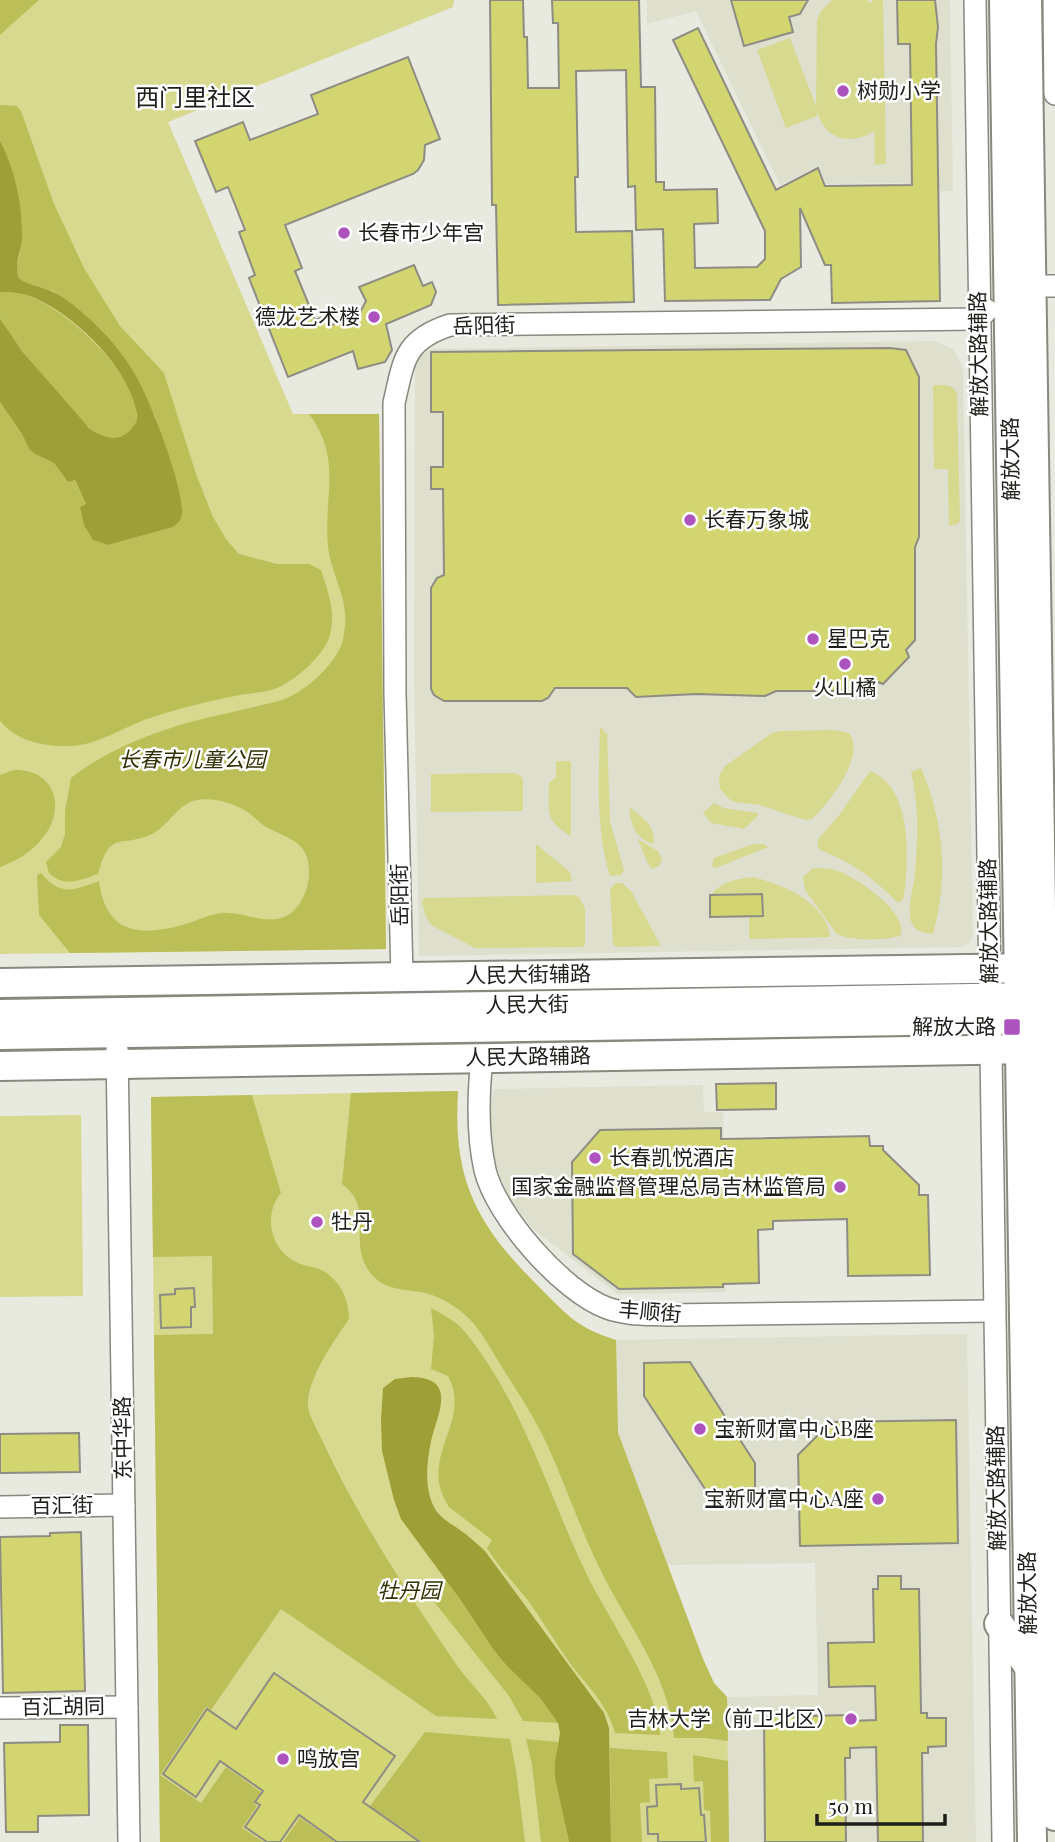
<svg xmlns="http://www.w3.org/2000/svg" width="1055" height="1842" font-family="'Playfair Display','Noto Sans SC',serif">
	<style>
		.built { fill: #dedfcd }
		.green { fill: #d7d98f }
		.forest { fill: #bcbe58 }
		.water { fill: #9e9f37 }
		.building { fill: #d3d570; stroke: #8d8d84; stroke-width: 2 }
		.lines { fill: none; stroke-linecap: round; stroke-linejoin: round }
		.minor-casing { stroke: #88887f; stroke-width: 24 }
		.major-casing { stroke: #88887f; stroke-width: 32 }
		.minor { stroke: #fff; stroke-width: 21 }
		.major { stroke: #fff; stroke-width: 28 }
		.poi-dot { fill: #ad53be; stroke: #fff; stroke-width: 2.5 }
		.labels { text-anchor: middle; stroke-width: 5; stroke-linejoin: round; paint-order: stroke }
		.poi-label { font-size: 21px; fill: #1e1e1a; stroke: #fff; text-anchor: start }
		.street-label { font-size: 21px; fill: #1e1e1a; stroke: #fff }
		.park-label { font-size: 21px; font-style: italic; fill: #303003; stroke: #fff }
		.quarter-label { font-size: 24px; fill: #1e1e1a; stroke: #fff }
	</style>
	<rect width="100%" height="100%" fill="#e8e9df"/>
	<g class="built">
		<path d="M647 0H950L953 191 903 192 902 183 826 184 819 166 780 185 696 11 647 24Z"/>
		<path d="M935 341 953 349 963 367 973 936 969 943 962 947 419 956 414 674 415 366 420 356 430 349Z"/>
		<path d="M703 1085 704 1112H723L726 1292 618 1294 534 1230 512 1202 497 1170 492 1151 490 1112 494 1089Z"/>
		<path d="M967 1334 976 1842H729L727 1697 818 1695 815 1563 667 1565 618 1433 616 1340Z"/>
	</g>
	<g class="green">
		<path d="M0 0H454L453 7 168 122 293 414H379L386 949 0 954Z"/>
		<path d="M832 0H866L872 3V0H883L886 164 875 165 874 131C851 146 825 140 817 111V116L786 128 757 50 790 38 816 106 817 20 821 11Z"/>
		<path d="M933 385C943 385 954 383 957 395L960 520 958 524 949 526 948 469H934Z"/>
		<path d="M600 727 607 734 610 821 624 870 621 875 610 876C595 827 599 777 600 727Z"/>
		<path d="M835 730 849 733C867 755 829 803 812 819L805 820 760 805 735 802 729 799 720 789 719 776 725 766 772 733 781 731Z"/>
		<path d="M556 761H571V836C544 820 549 812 549 783L556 777Z"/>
		<path d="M921 768C944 823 949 877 933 934 923 933 915 932 911 921 907 907 914 886 915 872 918 838 919 805 911 772Z"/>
		<path d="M870 771C913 787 909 860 904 897L900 902H897C872 877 853 863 820 850L817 846 819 838 840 814Z"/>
		<path d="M515 773 521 776 523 780V811L431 812V774Z"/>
		<path d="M714 803 723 808 758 813V816L744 829 711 823 703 813Z"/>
		<path d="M629 807C642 817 656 826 654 844 635 839 631 825 629 807Z"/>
		<path d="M638 839 658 851 662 859 659 866 652 869 648 864Z"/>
		<path d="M536 844 570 872 572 881 536 883Z"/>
		<path d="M753 844H763L768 847 716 868 712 866 714 858Z"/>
		<path d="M813 868C820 868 827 868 835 870 855 876 910 913 900 936 886 940 848 942 836 933L805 890 803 877Z"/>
		<path d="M753 877C782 884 827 902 830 937L749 939V917L763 916V893L712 894C722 881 738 879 753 877Z"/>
		<path d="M616 883H622L631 891 661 946 617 947 613 944 610 889Z"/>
		<path d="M573 895 579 897 585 908V944L583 947 475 948 431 925 425 915 422 900 425 898Z"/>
		<path d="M458 1091C452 1182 478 1227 542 1290 569 1317 578 1328 616 1340L618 1433 703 1659 714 1683 727 1697 729 1842H160L151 1097Z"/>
		<path d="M81 1115 83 1296 0 1297V1116Z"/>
	</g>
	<g class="forest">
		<path d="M0 0H39L0 35Z"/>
		<path d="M0 105 17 106 21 111 54 204 84 268 120 326 164 373 196 474 213 517 226 539 239 554 277 564H309L321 570C328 592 337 615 329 638 323 655 298 678 281 686 268 693 249 693 235 696 205 702 176 709 147 719 121 728 95 747 67 746 41 746 17 741 0 721V402L22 434 29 449 35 454 54 463 68 482 74 479 86 504 93 540 108 545 173 527 181 503 176 480 156 419 135 374 103 332 84 314 53 291 27 283 19 278 17 268 21 247 22 221 11 167 0 141Z"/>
		<path d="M0 292C11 292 21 293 31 297 68 311 138 375 137 417 137 424 132 431 126 435 100 453 67 403 52 386 42 374 4 331 0 318 0 311 0 300 0 292Z"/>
		<path d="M309 414H379L386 949 70 953 39 915 37 875 41 873C61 896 72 891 99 881 106 935 140 937 186 924 198 920 208 915 221 913 241 911 265 925 284 917 300 911 309 889 309 873 310 841 288 839 266 827 260 823 255 818 249 813 234 803 212 796 193 801 176 807 168 826 152 834 120 849 111 828 98 874 80 880 65 888 49 873L46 862 61 847 65 834V811L71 778C99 756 132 741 165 730 195 719 227 714 258 706 268 703 280 702 289 697 308 688 329 669 339 650 343 644 344 633 345 625 348 598 331 573 328 547 323 495 343 460 309 414Z"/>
		<path d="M14 770C57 769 67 811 41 840 30 853 16 861 0 867V775Z"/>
		<path d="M458 1091C452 1182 478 1227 542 1290 569 1317 578 1328 616 1340L618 1433 703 1659 714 1683 727 1697 728 1741 706 1738H674C670 1676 626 1623 600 1569 580 1528 565 1484 546 1442 533 1415 516 1390 500 1364 492 1351 484 1336 474 1324 462 1310 444 1298 426 1293 403 1288 384 1292 369 1271 347 1240 376 1209 342 1184L351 1093Z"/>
		<path d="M252 1095 281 1193C263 1215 270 1249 296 1262 308 1268 320 1266 330 1276 344 1287 348 1302 349 1319 334 1341 311 1373 308 1400 306 1413 317 1428 322 1440 358 1518 407 1592 456 1664 469 1683 487 1697 497 1719L436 1716 281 1609 211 1710 206 1707 160 1775 201 1803 226 1767 261 1792 254 1803 257 1806 242 1828 264 1842H160L154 1335 213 1334 212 1256 153 1257 151 1097Z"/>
		<path d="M431 1308C444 1315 456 1321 465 1332 523 1403 548 1494 587 1575 608 1618 659 1690 660 1735L615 1733C608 1706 589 1687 572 1666 556 1644 543 1621 527 1599 513 1582 499 1567 487 1548L492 1540 449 1507C416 1457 473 1423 448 1376L431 1369 434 1336Z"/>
		<path d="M445 1578 493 1649 506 1665 540 1698 558 1723 523 1721 509 1696 427 1593Z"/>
		<path d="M425 1732 510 1739 516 1770 525 1842H422L370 1806Z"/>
		<path d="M526 1739 558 1742 555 1778 569 1842H541L532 1765Z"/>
		<path d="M610 1748 667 1752 668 1778 649 1779 650 1802 640 1803 642 1842H611Z"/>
		<path d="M693 1755 728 1761 729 1842H711L710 1811 704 1810 703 1781 694 1782Z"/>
		<path d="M300 1818 334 1841V1842H283Z"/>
	</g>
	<g class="water">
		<path d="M0 141C15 169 23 207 22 239 21 252 14 264 19 278 28 286 42 286 53 292 64 297 75 306 84 314 104 331 123 353 136 376 150 400 184 487 182 514 181 520 178 523 173 527L108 545 93 540 84 525 80 507 86 504 75 480 68 482 54 463 35 454 29 449 22 434 0 402V319L22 351 89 428C103 438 120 444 132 428 136 424 138 419 137 414 130 368 73 313 32 297 22 293 11 292 0 292Z"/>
		<path d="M411 1377C458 1378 438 1412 431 1441 427 1461 424 1485 433 1505 439 1518 449 1522 460 1530 469 1536 477 1544 485 1551L604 1713 609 1728 611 1842H569L555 1778V1762L560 1733 558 1723 540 1698 506 1665 493 1649 459 1598 401 1519 394 1500 382 1451 381 1420 383 1388 395 1379Z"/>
	</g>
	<g class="building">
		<path d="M490 0H523L524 37H527L528 88H559L558 23H553L552 0H639L641 87H655L656 182H664V190L717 189 718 223 694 224 695 268 757 267 765 259V231L673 40 698 28 776 190 818 168 825 186 912 185 910 44H898L897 0H935L938 27 936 44 940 301 832 303 831 265H825L800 208 801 267 781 279 770 300 665 301 663 229 636 230 635 186 628 187 626 70 576 71 578 177H575L576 232 632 231 634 302 498 305 496 205H492Z"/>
		<path d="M731 0H808L800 14 789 17 793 32 744 46Z"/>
		<path d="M408 57 440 139 425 145 424 160 418 170 413 174 285 225 302 268 295 271 315 320 328 315 331 325 357 318 366 301 359 287 414 265 423 286 432 282 436 292 431 305 386 324 392 350 385 362 358 369 353 351 288 377 249 278 255 275 239 232 245 230 228 187 216 192 195 141 243 122 250 140 318 114 311 95Z"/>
		<path d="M890 348 906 350 919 377V537L915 547V640L906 650 909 657 883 684 875 681 865 691H776L765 696 696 694 636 697 627 688H555L548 698 542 701H444L434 695 431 689V588L437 578 444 575 443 489H431V467H443V412H431V352Z"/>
		<path d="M762 894 763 916 710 917V895Z"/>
		<path d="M776 1083V1109L717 1110 716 1084Z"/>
		<path d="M721 1128V1139L869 1136 870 1146H883V1150L919 1185V1195H928L930 1275 848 1276 847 1219 773 1221V1229L758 1230 759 1283 723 1284V1287L619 1289 573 1254 572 1162 600 1130Z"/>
		<path d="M194 1288 195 1307H191V1327L161 1328 160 1295 175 1294V1289Z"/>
		<path d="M690 1362 755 1463V1498H711L644 1396V1363Z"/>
		<path d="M956 1420 958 1543 800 1546 798 1455 831 1422Z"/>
		<path d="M79 1433 80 1472 0 1473V1434Z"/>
		<path d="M81 1532 85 1691 3 1693 0 1537 50 1536V1533Z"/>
		<path d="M878 1576H901V1589H919L921 1713H927V1718H946V1746L928 1747V1753H922L923 1842H878L876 1747 850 1748V1758H845L846 1842H765L764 1717 849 1715V1721L876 1720 875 1686 829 1687 828 1643 874 1642 873 1589H878Z"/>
		<path d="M274 1673 395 1756 363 1802 420 1842H337L299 1815 280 1842H267L245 1827 260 1805 255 1802 263 1791 220 1761 196 1797 163 1774 207 1709 236 1729Z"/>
		<path d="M60 1725H88L89 1815 38 1816V1832H6L4 1743 60 1742Z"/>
		<path d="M681 1784V1789L699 1788 701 1815H704L706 1842H658V1834H648L647 1807 657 1806 656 1785Z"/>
	</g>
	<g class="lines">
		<defs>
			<g id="minor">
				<path d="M975 0 1003 1842"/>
				<path d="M1054 0 1055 94"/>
				<path d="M1019 286H1055"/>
				<path d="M402 977 395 693 394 403C404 360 404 340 450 325L979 319 987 310"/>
				<path d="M117 1049 129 1842"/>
				<path d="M482 1058C478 1095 477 1134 485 1170 496 1216 563 1292 607 1308 626 1315 646 1314 666 1315L994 1311"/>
				<path d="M0 1507 124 1505"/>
				<path d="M0 1708 127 1707"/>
			</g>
			<g id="major">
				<path d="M1004 0 1032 1842"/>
				<path d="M1027 0 1055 1816"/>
				<path d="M0 983 1035 968"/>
				<path d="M0 1014 1038 997"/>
				<path d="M0 1035 1037 1019"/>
				<path d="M0 1066 1037 1049"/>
				<path d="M999 1624 1029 1667"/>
			</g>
		</defs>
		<use href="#minor" class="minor-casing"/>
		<use href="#major" class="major-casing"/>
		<use href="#minor" class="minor"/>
		<use href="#major" class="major"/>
	</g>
	<g class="poi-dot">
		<circle cx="843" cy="91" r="7"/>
		<circle cx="344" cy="233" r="7"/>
		<circle cx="374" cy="317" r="7"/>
		<circle cx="690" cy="520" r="7"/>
		<circle cx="813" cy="639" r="7"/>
		<circle cx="845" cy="664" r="7"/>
		<rect x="1003" y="1018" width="18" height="18" rx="3.5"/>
		<circle cx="595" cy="1158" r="7"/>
		<circle cx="840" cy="1187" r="7"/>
		<circle cx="317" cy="1222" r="7"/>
		<circle cx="700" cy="1429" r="7"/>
		<circle cx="878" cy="1499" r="7"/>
		<circle cx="851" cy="1719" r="7"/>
		<circle cx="283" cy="1759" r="7"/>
	</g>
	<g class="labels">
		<g class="poi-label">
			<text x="857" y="98">树勋小学</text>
			<text x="358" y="240">长春市少年宫</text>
			<text x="360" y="324" text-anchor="end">德龙艺术楼</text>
			<text x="704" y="527">长春万象城</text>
			<text x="827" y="646">星巴克</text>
			<text x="845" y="695" text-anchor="middle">火山橘</text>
			<text x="996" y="1034" text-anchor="end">解放大路</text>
			<text x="609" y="1165">长春凯悦酒店</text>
			<text x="826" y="1194" text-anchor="end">国家金融监督管理总局吉林监管局</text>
			<text x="331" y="1229">牡丹</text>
			<text x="714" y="1436">宝新财富中心B座</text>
			<text x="864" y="1506" text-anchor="end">宝新财富中心A座</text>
			<text x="837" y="1726" text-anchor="end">吉林大学（前卫北区）</text>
			<text x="297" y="1766">鸣放宫</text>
		</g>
		<g class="street-label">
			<text transform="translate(484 326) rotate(-2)" y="7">岳阳街</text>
			<text transform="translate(979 354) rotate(-91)" y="7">解放大路辅路</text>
			<text transform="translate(1011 459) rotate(-91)" y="7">解放大路</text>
			<text transform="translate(400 895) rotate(-91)" y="7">岳阳街</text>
			<text transform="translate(989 921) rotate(-91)" y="7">解放大路辅路</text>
			<text transform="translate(528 975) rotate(-1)" y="7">人民大街辅路</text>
			<text transform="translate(527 1005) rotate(-1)" y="7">人民大街</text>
			<text transform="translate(528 1057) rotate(-1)" y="7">人民大路辅路</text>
			<text transform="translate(650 1312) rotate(5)" y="7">丰顺街</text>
			<text transform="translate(123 1438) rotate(-91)" y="7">东中华路</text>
			<text transform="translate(997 1488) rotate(-91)" y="7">解放大路辅路</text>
			<text transform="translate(62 1506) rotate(-1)" y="7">百汇街</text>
			<text transform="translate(1028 1593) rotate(-91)" y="7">解放大路</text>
			<text transform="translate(63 1707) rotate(-1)" y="7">百汇胡同</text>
		</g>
		<g class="park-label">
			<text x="192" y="767">长春市儿童公园</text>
			<text x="409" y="1598">牡丹园</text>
		</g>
		<g class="quarter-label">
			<text x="195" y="106">西门里社区</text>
		</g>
	</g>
	<path d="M817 1814v10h128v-10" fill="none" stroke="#1e1e1a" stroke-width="3.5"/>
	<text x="828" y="1814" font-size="21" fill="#1e1e1a" stroke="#ffffff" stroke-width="5" paint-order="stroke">50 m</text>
</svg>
